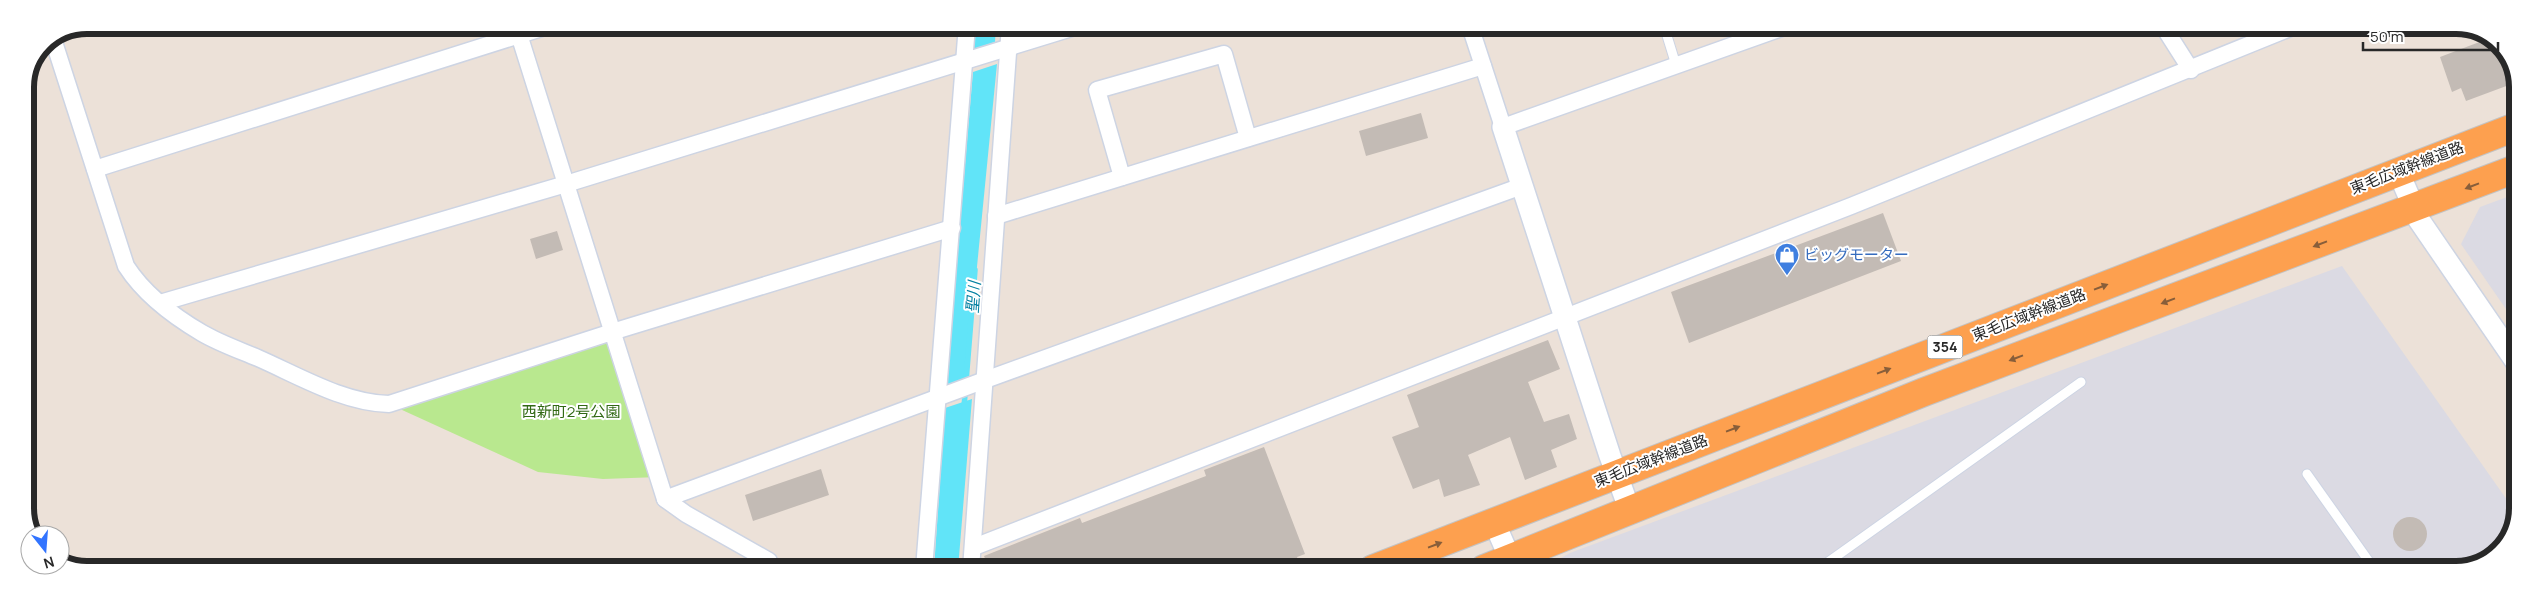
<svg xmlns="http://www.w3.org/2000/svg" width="2543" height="595" font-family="Manrope,'Noto Sans JP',sans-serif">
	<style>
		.industrial { fill: #dbdae3 }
		.green { fill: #b9e88f }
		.water { fill: #61e4f8 }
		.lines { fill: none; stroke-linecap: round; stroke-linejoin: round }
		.stream { stroke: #61e4f8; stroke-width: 5.5 }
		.building { fill: #c3bbb5 }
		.service-casing { stroke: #cdd4e3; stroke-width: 11 }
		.minor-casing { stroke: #cdd4e3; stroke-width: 19 }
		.tertiary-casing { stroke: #cdd4e3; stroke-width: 24 }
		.trunk-casing { stroke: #c3c3c3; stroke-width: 30 }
		.service { stroke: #fff; stroke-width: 9 }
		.minor { stroke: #fff; stroke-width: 16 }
		.tertiary { stroke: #fff; stroke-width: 21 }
		.trunk { stroke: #fda04f; stroke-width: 28 }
		.oneway { fill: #885e3a }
		.labels { text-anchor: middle; stroke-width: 4; stroke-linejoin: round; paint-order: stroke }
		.shield { fill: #fff; stroke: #686868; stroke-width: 1 }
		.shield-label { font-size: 14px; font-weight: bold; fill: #282828 }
		.street-label { font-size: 15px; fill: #282828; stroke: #fff }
		.shop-label { font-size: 15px; fill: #366cbe; stroke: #fff; text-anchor: start }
		.park-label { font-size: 15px; fill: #316914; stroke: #fff }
		.water-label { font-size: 16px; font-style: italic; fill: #0380a1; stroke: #fff }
		.rim { fill: none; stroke: #282828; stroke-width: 6 }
	</style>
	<rect width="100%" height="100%" fill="#ece1d8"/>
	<g class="industrial">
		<path d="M2518 193 2517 325 2461 244 2480 207Z"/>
		<path d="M2342 266 2517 514V521L2494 557 2457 570H1548L1550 564 1570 553Z"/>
	</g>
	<path class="green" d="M612 332 659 477 603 479 538 472 389 404Z"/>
	<g class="water">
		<path d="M974 25H996L995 42 971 50Z"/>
		<path d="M997 64 966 378 946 385 973 72Z"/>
		<path d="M972 399 958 569H934L945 408Z"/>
	</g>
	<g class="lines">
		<path class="stream" d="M964 407 975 270"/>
	</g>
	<g class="building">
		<path d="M2490 38 2492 40 2509 85 2466 101 2461 88 2452 92 2440 57Z"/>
		<path d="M1421 113 1428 138 1366 156 1359 131Z"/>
		<path d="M1883 213 1901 261 1689 343 1671 292Z"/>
		<path d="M557 231 563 250 536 259 530 239Z"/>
		<path d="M1548 340 1560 369 1528 382 1544 422 1569 414 1577 439 1551 450 1557 467 1525 480 1510 437 1468 455 1480 485 1444 497 1439 479 1413 489 1392 437 1419 427 1407 395Z"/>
		<path d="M1264 447 1305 554 1297 557 1302 569H989L984 556 1080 518 1082 523 1206 476 1204 470Z"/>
		<path d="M821 469 829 495 753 521 745 495Z"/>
		<circle cx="2410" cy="534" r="17"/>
	</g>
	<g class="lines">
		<defs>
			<g id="service">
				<path d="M1664 26 1676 65"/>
				<path d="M2307 474 2375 570"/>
				<path d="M1817 570 2081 382"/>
			</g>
			<g id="minor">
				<path d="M516 25 665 499 686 514 769 561 771 569"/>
				<path d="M1470 26 1503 127 1787 26"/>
				<path d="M2163 26 2191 70"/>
				<path d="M53 39 126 266C144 294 173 316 202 333 219 343 239 350 258 358 299 376 344 403 389 404L612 332 952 228"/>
				<path d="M95 169 551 25"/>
				<path d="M1122 177 1097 90 1224 54 1248 138"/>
				<path d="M996 216 1483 66"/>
				<path d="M160 303 566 184 1078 26"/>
				<path d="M665 499 985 380 1522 186"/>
				<path d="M974 547 1851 206 2295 26"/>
				<path d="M924 569 967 25"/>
				<path d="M971 569 1010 25"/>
			</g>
			<g id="tertiary">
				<path d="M1503 127 1610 456 1630 511"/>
				<path d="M2398 171 2419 220 2517 363"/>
				<path d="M1494 522 1515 570"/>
			</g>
			<g id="trunk">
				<path d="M1373 569 2518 126"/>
				<path d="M1484 569 1924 392 2518 168"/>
			</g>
		</defs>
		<use href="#service" class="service-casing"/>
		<use href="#minor" class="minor-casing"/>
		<use href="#tertiary" class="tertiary-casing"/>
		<use href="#trunk" class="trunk-casing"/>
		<use href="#service" class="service"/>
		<use href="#minor" class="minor"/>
		<use href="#tertiary" class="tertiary"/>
		<use href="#trunk" class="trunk"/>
	</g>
	<defs><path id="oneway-solid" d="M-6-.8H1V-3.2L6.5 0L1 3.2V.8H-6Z" transform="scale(1.25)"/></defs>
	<g class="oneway">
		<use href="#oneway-solid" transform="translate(2472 186) rotate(159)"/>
		<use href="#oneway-solid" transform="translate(2320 244) rotate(159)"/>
		<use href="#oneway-solid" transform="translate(2101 287) rotate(-21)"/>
		<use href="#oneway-solid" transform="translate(2168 301) rotate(159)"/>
		<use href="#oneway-solid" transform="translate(2016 358) rotate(159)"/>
		<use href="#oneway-solid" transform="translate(1884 371) rotate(-21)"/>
		<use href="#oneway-solid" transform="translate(1733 429) rotate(-21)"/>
		<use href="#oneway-solid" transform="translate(1435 545) rotate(-21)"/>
	</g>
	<defs>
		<symbol id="shop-pin" viewBox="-11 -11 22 30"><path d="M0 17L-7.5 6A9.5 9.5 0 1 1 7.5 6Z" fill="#3f7fe0" stroke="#fff"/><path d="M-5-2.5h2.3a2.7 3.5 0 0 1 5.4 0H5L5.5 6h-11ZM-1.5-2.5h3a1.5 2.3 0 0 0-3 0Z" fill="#fff"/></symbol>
	</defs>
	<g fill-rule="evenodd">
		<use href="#shop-pin" x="1773" y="241" width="28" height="38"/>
	</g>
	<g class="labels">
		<rect class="shield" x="1927.5" y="335.5" width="35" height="23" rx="4"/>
		<g class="shield-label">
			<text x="1945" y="352">354</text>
		</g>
		<g class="street-label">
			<text transform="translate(2407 168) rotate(-21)" y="5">東毛広域幹線道路</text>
			<text transform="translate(2029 315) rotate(-21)" y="5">東毛広域幹線道路</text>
			<text transform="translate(1651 461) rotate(-21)" y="5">東毛広域幹線道路</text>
		</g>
		<g class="shop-label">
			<text x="1804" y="260">ビッグモーター</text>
		</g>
		<g class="park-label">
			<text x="571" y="417">西新町2号公園</text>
		</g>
		<g class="water-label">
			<text transform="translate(973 297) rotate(-86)" y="6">聖川</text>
		</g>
	</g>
	<path d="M0 0H2543V595H0ZM87 34H2456A53 53 0 0 1 2509 87V508A53 53 0 0 1 2456 561H87A53 53 0 0 1 34 508V87A53 53 0 0 1 87 34Z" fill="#fff" fill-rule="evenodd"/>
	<path class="rim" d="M87 34H2456A53 53 0 0 1 2509 87V508A53 53 0 0 1 2456 561H87A53 53 0 0 1 34 508V87A53 53 0 0 1 87 34Z"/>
	<g transform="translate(45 550) rotate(163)"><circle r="24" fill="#ffffff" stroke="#a9a9a9"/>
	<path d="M0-4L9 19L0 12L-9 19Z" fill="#3274ff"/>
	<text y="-8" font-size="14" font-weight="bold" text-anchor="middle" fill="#282828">N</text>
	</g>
	<path d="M2363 42v8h135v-8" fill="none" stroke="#282828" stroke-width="2.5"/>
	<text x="2370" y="42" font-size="15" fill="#282828" stroke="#ffffff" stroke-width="4" paint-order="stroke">50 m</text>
</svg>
